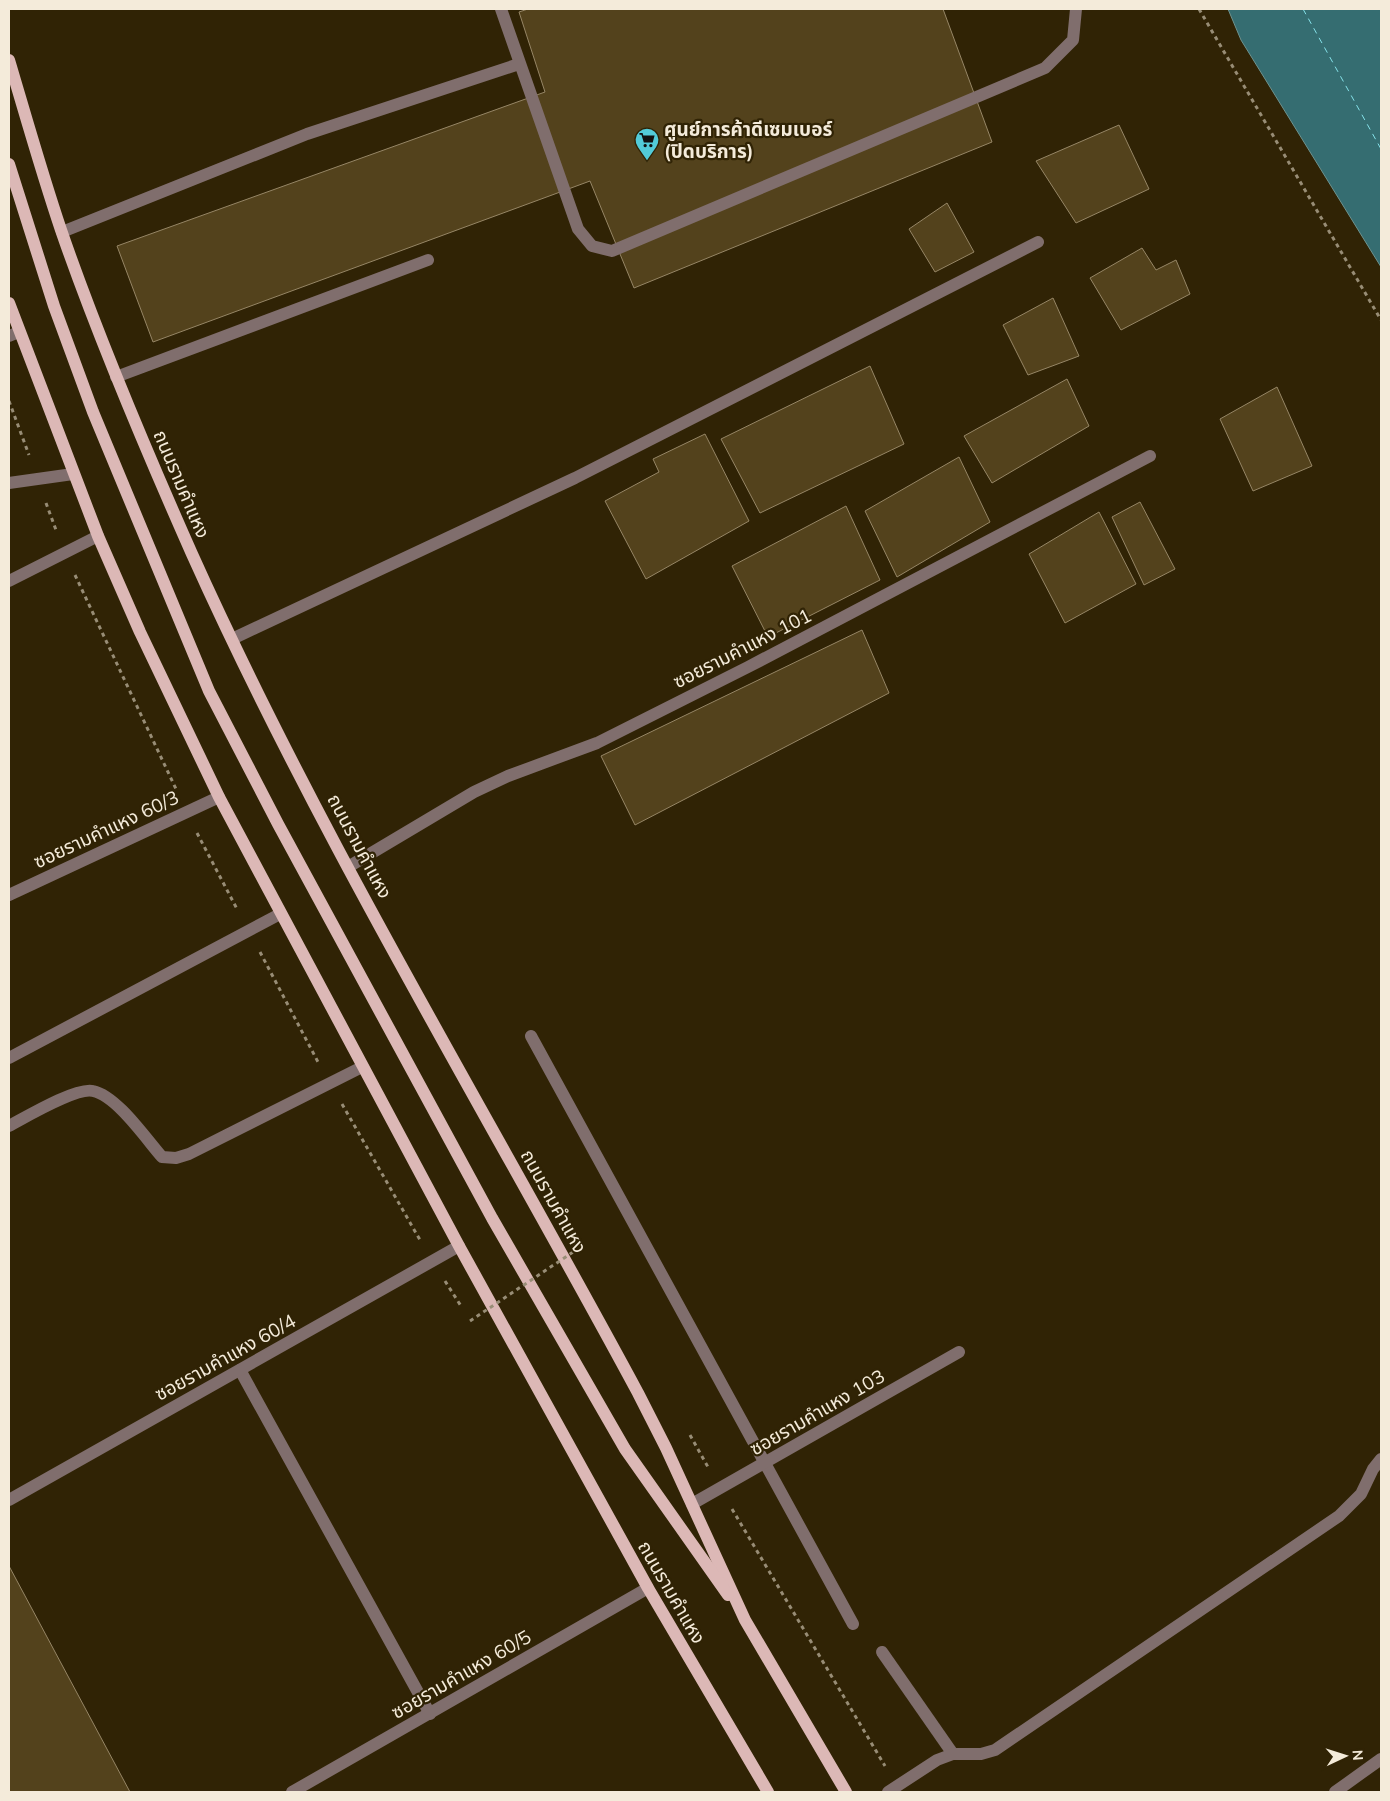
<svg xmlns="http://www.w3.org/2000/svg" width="1390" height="1801" font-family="Mulish,'Noto Sans Thai',sans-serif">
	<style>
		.water { fill: #356d71; stroke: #6e9390 }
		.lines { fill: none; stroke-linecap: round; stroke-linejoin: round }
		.ferry { stroke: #85e1e9; stroke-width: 1; stroke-dasharray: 6 5; stroke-linecap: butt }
		.building { fill: #53421c; stroke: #968666 }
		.path { stroke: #988d76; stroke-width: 3; stroke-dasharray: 4 4; stroke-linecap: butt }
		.minor { stroke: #806e6d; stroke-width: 12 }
		.major { stroke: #dcb8b6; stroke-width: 12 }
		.path-bridge { stroke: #988d76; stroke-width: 3; stroke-dasharray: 4 4; stroke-linecap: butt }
		.labels { text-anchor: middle; stroke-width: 4.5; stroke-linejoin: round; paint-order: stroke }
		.poi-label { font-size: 19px; font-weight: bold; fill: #f4ebda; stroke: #302305; text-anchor: start }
		.street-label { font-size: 19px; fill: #f4ebda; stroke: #302305 }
	</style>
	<rect width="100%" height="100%" fill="#302305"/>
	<path class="water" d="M1228 9H1381V267L1241 40Z"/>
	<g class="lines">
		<path class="ferry" d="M1303 9 1381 149"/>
	</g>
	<g class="building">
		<path d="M528 9H943L992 142 634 288 590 181 153 342 117 246 545 92 519 12Z"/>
		<path d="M1119 125 1149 189 1076 223 1036 161Z"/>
		<path d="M947 203 974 252 935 272 909 229Z"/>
		<path d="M1142 248 1156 270 1176 260 1190 294 1121 330 1090 278Z"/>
		<path d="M1053 298 1079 356 1028 375 1003 325Z"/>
		<path d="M870 366 904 444 760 513 721 439Z"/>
		<path d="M1067 379 1089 426 992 483 964 436Z"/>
		<path d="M1277 387 1312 466 1253 491 1220 419Z"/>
		<path d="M705 434 749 521 646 579 605 501 659 472 653 459Z"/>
		<path d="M959 457 990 522 897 577 865 511Z"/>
		<path d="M1140 502 1175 569 1144 585 1112 517Z"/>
		<path d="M846 506 880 580 768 637 732 566Z"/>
		<path d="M1099 512 1136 584 1065 623 1029 554Z"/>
		<path d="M862 630 889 693 635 825 601 756Z"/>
		<path d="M9 1566 130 1792H9Z"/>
	</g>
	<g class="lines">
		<g class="path">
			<path d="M1199 9 1381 320"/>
			<path d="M9 401 29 455"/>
			<path d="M46 503 56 530"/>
			<path d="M75 575 176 789"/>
			<path d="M197 833 237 909"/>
			<path d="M260 952 318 1062"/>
			<path d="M342 1104 420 1240"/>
			<path d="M445 1281 461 1306"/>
			<path d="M690 1435 708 1467"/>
			<path d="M732 1509 885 1766"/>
		</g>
		<g class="minor">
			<path d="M501 9 578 229 592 246 612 251 1045 68 1073 40 1076 9"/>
			<path d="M62 232 307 134 519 64"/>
			<path d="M9 336 19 332"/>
			<path d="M116 377 428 260"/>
			<path d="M9 483 73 474"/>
			<path d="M9 581 98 536"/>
			<path d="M232 639 575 478 1038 242"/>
			<path d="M348 867 474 792 508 776 597 743 748 667 1150 456"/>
			<path d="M9 895 219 797"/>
			<path d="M531 1036 853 1624"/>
			<path d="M9 1058 280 914"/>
			<path d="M9 1126C26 1117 76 1087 93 1091 117 1096 146 1139 162 1157L176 1158 189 1154 362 1067"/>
			<path d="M240 1370 430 1714"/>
			<path d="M9 1500 459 1246"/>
			<path d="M692 1504 959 1352"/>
			<path d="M882 1652 953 1754"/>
			<path d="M292 1792 648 1588"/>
			<path d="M888 1792 937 1760 953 1754H981L995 1750 1014 1737 1339 1516 1361 1494 1373 1469 1381 1459"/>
			<path d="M1335 1792 1381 1759"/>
		</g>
		<g class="major">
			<path d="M9 60C26 117 42 174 61 230 99 340 145 448 192 554 322 843 488 1114 638 1393L666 1448 745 1620 846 1792"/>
			<path d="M9 164 54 306 93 412 209 691 278 824 492 1218 625 1449 728 1595"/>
			<path d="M9 303 98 536 140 632 219 797 459 1246 648 1588 768 1792"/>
		</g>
		<path class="path-bridge" d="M470 1321 582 1246"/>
	</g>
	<defs>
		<symbol id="supermarket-pin" viewBox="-11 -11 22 30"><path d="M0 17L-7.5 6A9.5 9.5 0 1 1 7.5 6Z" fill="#52cbd8" stroke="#302305"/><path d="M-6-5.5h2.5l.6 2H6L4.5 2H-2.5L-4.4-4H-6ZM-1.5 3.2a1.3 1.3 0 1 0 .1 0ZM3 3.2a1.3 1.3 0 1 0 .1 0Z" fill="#111"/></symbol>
	</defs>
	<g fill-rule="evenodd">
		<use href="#supermarket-pin" x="633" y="126" width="28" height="38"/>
	</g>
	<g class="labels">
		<g class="poi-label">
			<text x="664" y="136">ศูนย์การค้าดีเซมเบอร์<tspan x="664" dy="22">(ปิดบริการ)</tspan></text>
		</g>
		<g class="street-label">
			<text transform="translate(182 484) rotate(67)" y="7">ถนนรามคำแหง</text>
			<text transform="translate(742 648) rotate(-27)" y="7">ซอยรามคำแหง 101</text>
			<text transform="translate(106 829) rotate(-25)" y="7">ซอยรามคำแหง 60/3</text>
			<text transform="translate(360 846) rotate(62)" y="7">ถนนรามคำแหง</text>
			<text transform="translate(554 1201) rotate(61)" y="7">ถนนรามคำแหง</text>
			<text transform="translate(225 1357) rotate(-29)" y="7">ซอยรามคำแหง 60/4</text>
			<text transform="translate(817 1412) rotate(-30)" y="7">ซอยรามคำแหง 103</text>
			<text transform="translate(672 1592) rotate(60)" y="7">ถนนรามคำแหง</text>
			<text transform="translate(461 1674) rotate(-30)" y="7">ซอยรามคำแหง 60/5</text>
		</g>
	</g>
	<rect width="1390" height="1801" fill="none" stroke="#f4ebda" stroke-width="20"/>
	<g transform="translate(1345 1756) rotate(86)" stroke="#302305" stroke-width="4" paint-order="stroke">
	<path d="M0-4L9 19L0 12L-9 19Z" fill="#f4ebda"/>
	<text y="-8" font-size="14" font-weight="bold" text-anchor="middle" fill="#f4ebda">N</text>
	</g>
</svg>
